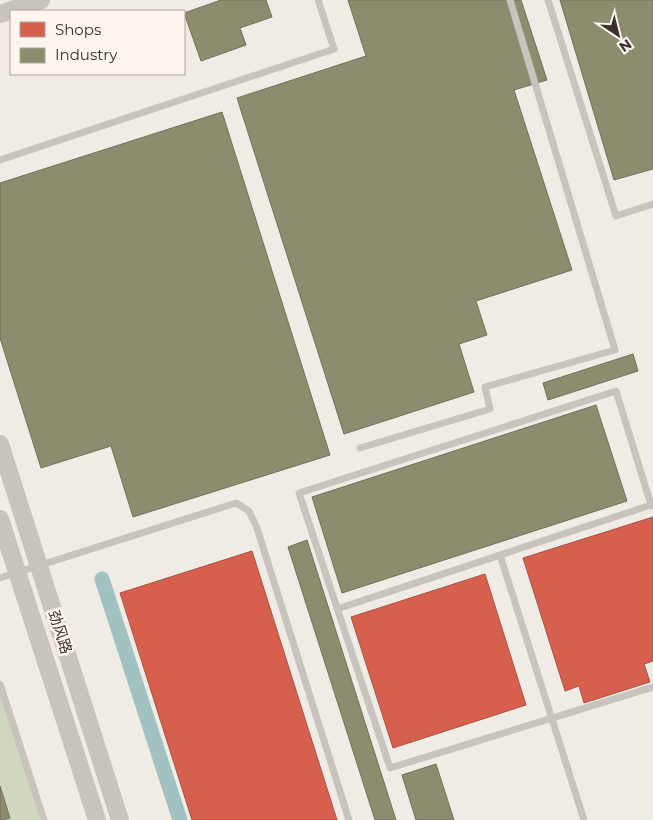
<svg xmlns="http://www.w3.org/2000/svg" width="653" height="820" font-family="Montserrat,'Noto Sans SC',sans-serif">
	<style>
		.green { fill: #d1d6bf }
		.shops { fill: #d6604d; stroke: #a85243 }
		.industry { fill: #8c8c6e; stroke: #74705a }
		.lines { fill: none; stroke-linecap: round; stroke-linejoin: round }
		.canal { stroke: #a1c2c1; stroke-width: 15 }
		.service { stroke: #c9c3be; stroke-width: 7 }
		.tertiary { stroke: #c9c3be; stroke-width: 18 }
		.labels { text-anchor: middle; stroke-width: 5; stroke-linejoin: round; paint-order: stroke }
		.street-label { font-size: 15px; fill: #3b302b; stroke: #fbf5ee }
	</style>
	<rect width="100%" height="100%" fill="#f0ebe5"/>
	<path class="green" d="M0 684 44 820H0Z"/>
	<g class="shops">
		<path d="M653 517V661L644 664 650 682 584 703 579 686 565 691 523 558Z"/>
		<path d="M252 551 337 820H192L120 593Z"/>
		<path d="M485 574 526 705 393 748 351 617Z"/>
	</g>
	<g class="industry">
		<path d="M221 0H266L272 17 240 28 246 45 201 61 184 13Z"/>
		<path d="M348 0H521L547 80 514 90 572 270 476 301 487 335 459 344 474 392 344 434 237 98 366 56Z"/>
		<path d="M560 0H653V169L614 180Z"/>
		<path d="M222 112 330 455 133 517 111 446 41 468 0 338V183Z"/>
		<path d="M633 354 638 371 548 400 543 383Z"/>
		<path d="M596 405 627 501 342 593 312 497Z"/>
		<path d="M307 540 396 820H375L288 547Z"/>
		<path d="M436 764 454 820H416L402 775Z"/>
		<path d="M0 786 10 818 3 820H0Z"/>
	</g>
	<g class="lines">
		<path class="canal" d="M102 579 180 820"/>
		<g class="service">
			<path d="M548 0 616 216 653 204"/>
			<path d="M0 160 334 49 318 0"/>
			<path d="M360 448 490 409 485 387 615 350 510 0"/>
			<path d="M653 506 651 505 616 391 299 493 390 768 653 687"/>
			<path d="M500 555 584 820"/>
			<path d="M0 578 236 503 249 511 257 528 349 820"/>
			<path d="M337 609 651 505"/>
			<path d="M0 684 44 820"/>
		</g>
		<g class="tertiary">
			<path d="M0 14 41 0"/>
			<path d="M0 444 120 820"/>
			<path d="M0 519 97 820"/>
		</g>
	</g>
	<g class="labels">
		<g class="street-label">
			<text transform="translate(60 632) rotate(72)" y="5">劲风路</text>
		</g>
	</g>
	<rect x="10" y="10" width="175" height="65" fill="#fbf5ee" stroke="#aea6a0"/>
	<rect x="20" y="22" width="25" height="15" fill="#d6604d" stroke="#aea6a0"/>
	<text x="55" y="35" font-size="15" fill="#3b302b">Shops</text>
	<rect x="20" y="48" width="25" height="15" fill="#8c8c6e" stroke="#aea6a0"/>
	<text x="55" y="60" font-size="15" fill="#3b302b">Industry</text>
	<g transform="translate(618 35) rotate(145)" stroke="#fbf5ee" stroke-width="4" paint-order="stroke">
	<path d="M0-4L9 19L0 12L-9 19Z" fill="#3b302b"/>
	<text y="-8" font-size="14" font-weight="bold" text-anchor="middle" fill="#3b302b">N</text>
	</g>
</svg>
